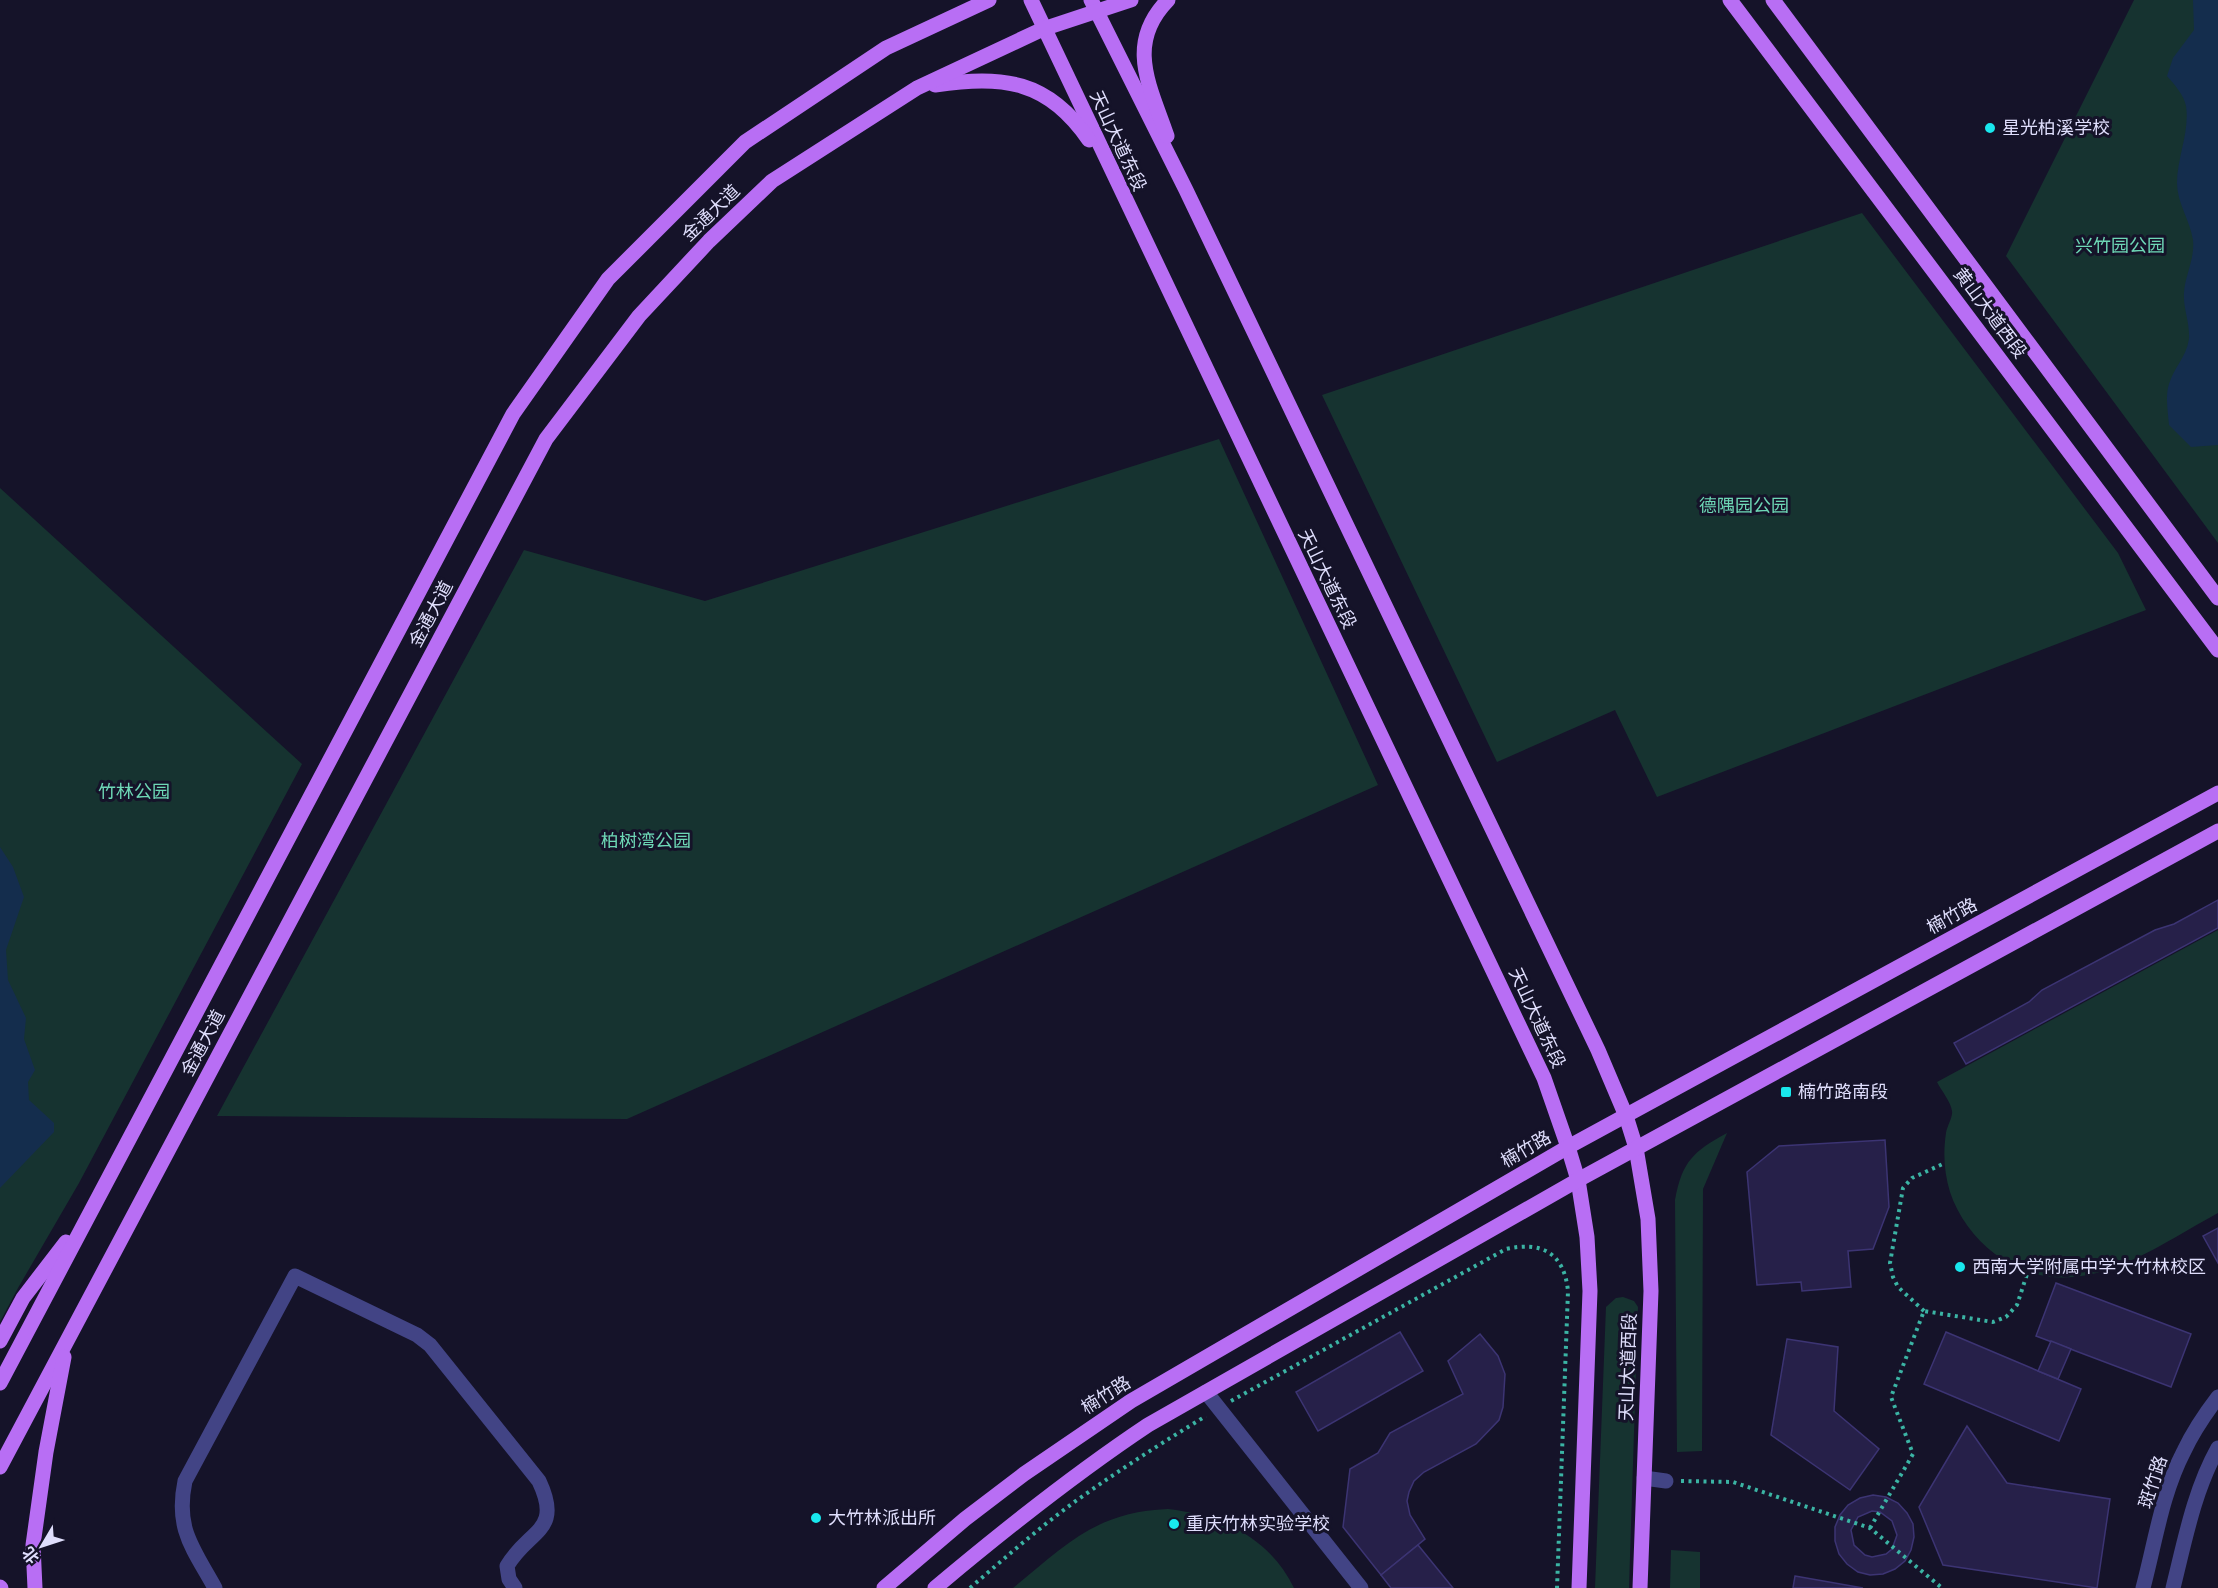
<svg xmlns="http://www.w3.org/2000/svg" width="2218" height="1588" font-family="'Open Sans','Noto Sans SC',sans-serif">
	<style>
		.green { fill: #163330 }
		.water { fill: #142d4d }
		.building { fill: #262049; stroke: #3c3473; stroke-width: 1.5; fill-rule: evenodd }
		.lines { fill: none; stroke-linecap: round; stroke-linejoin: round }
		.path { stroke: #3bb4a4; stroke-width: 4; stroke-dasharray: 3 4.5; stroke-linecap: butt }
		.minor { stroke: #424485; stroke-width: 15 }
		.major { stroke: #b86ef4; stroke-width: 15 }
		.poi-dot { fill: #19e7ed; stroke: #151329; stroke-width: 2 }
		.labels { text-anchor: middle; stroke-width: 6; stroke-linejoin: round; paint-order: stroke }
		.poi-label { font-size: 18px; fill: #dfdefc; stroke: #151329; text-anchor: start }
		.street-label { font-size: 18px; fill: #dfdefc; stroke: #151329 }
		.park-label { font-size: 18px; fill: #6ed8b6; stroke: #151329 }
	</style>
	<rect width="100%" height="100%" fill="#151329"/>
	<g class="green">
		<path d="M2134 0H2218V543L2006 256Z"/>
		<path d="M1862 213 2118 553 2146 610 1657 797 1615 710 1497 762 1322 395Z"/>
		<path d="M1219 439 1378 785 627 1119 217 1116 524 550 705 601Z"/>
		<path d="M0 488 302 764 79 1183 18 1288 0 1322Z"/>
		<path d="M2218 930V1213C2148 1251 2072 1311 1995 1254 1974 1238 1958 1216 1950 1192 1944 1172 1943 1153 1946 1133 1947 1126 1953 1117 1952 1111 1951 1102 1941 1090 1937 1082Z"/>
		<path d="M1727 1133 1703 1189 1702 1451 1677 1452 1675 1200C1682 1161 1694 1151 1727 1133Z"/>
		<path d="M1623 1297 1634 1301 1638 1307 1629 1588H1595L1606 1307 1616 1298Z"/>
		<path d="M1168 1509C1221 1515 1270 1538 1294 1588H1013C1066 1545 1095 1512 1168 1509Z"/>
		<path d="M1671 1550 1700 1552V1588H1670Z"/>
	</g>
	<g class="water">
		<path d="M2193 0H2218V445L2191 447 2169 425C2168 412 2165 396 2169 384 2174 367 2186 358 2189 339 2190 323 2183 308 2184 293 2185 275 2195 259 2193 240 2190 220 2177 203 2177 183 2177 158 2190 131 2186 106 2184 95 2174 84 2167 76L2173 58 2194 30Z"/>
		<path d="M0 847 13 867 24 897 6 950 8 980 26 1018 24 1039 35 1070 28 1082 29 1100 54 1123V1132L0 1188Z"/>
	</g>
	<g class="building">
		<path d="M2218 900V928L1966 1064 1954 1043 2029 1002 2042 990 2155 930 2174 924Z"/>
		<path d="M1885 1140 1889 1207 1873 1249 1848 1251 1851 1287 1802 1291 1801 1282 1757 1285 1747 1172 1779 1146Z"/>
		<path d="M2218 1228V1263L2203 1236Z"/>
		<path d="M2056 1283 2191 1334 2171 1387 2036 1336Z"/>
		<path d="M1400 1332 1423 1371 1318 1431 1296 1392Z"/>
		<path d="M1946 1332 2081 1389 2059 1441 1924 1384Z"/>
		<path d="M1480 1334 1498 1356 1505 1374 1503 1407 1499 1420 1476 1444 1424 1472 1414 1481 1409 1492 1407 1501 1410 1515 1425 1539 1381 1575 1343 1527 1350 1469 1378 1453 1390 1433 1463 1394 1448 1361Z"/>
		<path d="M1787 1339 1838 1347 1834 1411 1879 1449 1850 1490 1771 1435Z"/>
		<path d="M2051 1341 2071 1349 2058 1379 2038 1371Z"/>
		<path d="M1967 1426 2007 1483 2110 1499 2097 1588 1943 1565 1919 1507Z"/>
		<path d="M1873 1495 1886 1497 1898 1503 1907 1513 1913 1524 1914 1537 1911 1550 1905 1561 1895 1569 1883 1574 1870 1575 1858 1572 1847 1564 1839 1554 1835 1541V1527L1840 1515 1848 1505 1860 1498ZM1872 1511 1880 1512 1892 1521 1897 1535 1892 1549 1886 1554 1872 1557 1865 1555 1854 1545 1851 1530 1858 1517Z"/>
		<path d="M1418 1545 1453 1588H1391L1381 1575Z"/>
		<path d="M1795 1576 1863 1588H1793Z"/>
	</g>
	<g class="lines">
		<g class="path">
			<path d="M1924 1311 1898 1287 1893 1277 1890 1263 1903 1188 1912 1178 1945 1163"/>
			<path d="M1231 1401 1506 1249C1542 1241 1564 1253 1568 1291L1557 1588"/>
			<path d="M1681 1481 1733 1482 1870 1528 1942 1588"/>
			<path d="M1870 1528 1913 1454 1891 1397 1924 1311 1993 1322 2006 1317 2017 1305 2028 1271"/>
			<path d="M970 1588C1006 1557 1041 1526 1080 1498 1121 1469 1163 1442 1206 1416"/>
		</g>
		<g class="minor">
			<path d="M1206 1392 1361 1588"/>
			<path d="M1644 1478 1666 1481"/>
			<path d="M215 1588C193 1548 175 1529 185 1481L295 1276 417 1335 430 1345 539 1481C563 1532 529 1529 507 1566L509 1579 515 1588"/>
			<path d="M2143 1588C2155 1543 2162 1493 2184 1451 2193 1432 2205 1414 2218 1397"/>
			<path d="M2173 1588C2185 1540 2194 1491 2218 1448"/>
		</g>
		<g class="major">
			<path d="M1031 0 1544 1078 1568 1147 1578 1180 1587 1237 1590 1291 1579 1588"/>
			<path d="M1091 0 1186 190 1598 1050 1626 1116 1636 1148 1648 1219 1651 1291 1640 1588"/>
			<path d="M1730 0 2218 650"/>
			<path d="M1773 0 2218 598"/>
			<path d="M935 85C1003 75 1048 80 1089 140"/>
			<path d="M1167 136C1150 86 1125 44 1168 0"/>
			<path d="M0 1341 23 1298 66 1242"/>
			<path d="M0 1383 513 414 608 279 745 142 886 48 989 0"/>
			<path d="M0 1467 546 439 639 316 709 241 772 181 917 88 1043 29 1131 0"/>
			<path d="M0 1587 1 1588"/>
			<path d="M35 1588 33 1545 46 1452 64 1357"/>
			<path d="M884 1588 965 1519 1024 1474 1131 1401 1568 1147 2218 793"/>
			<path d="M935 1588C1004 1530 1073 1475 1148 1425L1578 1180 2218 831"/>
		</g>
	</g>
	<g class="poi-dot">
		<circle cx="1990" cy="128" r="6"/>
		<rect x="1780" y="1086" width="12" height="12" rx="3"/>
		<circle cx="1960" cy="1267" r="6"/>
		<circle cx="816" cy="1518" r="6"/>
		<circle cx="1174" cy="1524" r="6"/>
	</g>
	<g class="labels">
		<g class="poi-label">
			<text x="2002" y="134">星光柏溪学校</text>
			<text x="1798" y="1098">楠竹路南段</text>
			<text x="1972" y="1273">西南大学附属中学大竹林校区</text>
			<text x="828" y="1524">大竹林派出所</text>
			<text x="1186" y="1530">重庆竹林实验学校</text>
		</g>
		<g class="street-label">
			<text transform="translate(1118 141) rotate(65)" y="6">天山大道东段</text>
			<text transform="translate(711 213) rotate(-44)" y="6">金通大道</text>
			<text transform="translate(1990 313) rotate(53)" y="6">黄山大道西段</text>
			<text transform="translate(1327 579) rotate(64)" y="6">天山大道东段</text>
			<text transform="translate(431 614) rotate(-62)" y="6">金通大道</text>
			<text transform="translate(1952 916) rotate(-29)" y="6">楠竹路</text>
			<text transform="translate(1537 1018) rotate(65)" y="6">天山大道东段</text>
			<text transform="translate(203 1043) rotate(-62)" y="6">金通大道</text>
			<text transform="translate(1526 1149) rotate(-30)" y="6">楠竹路</text>
			<text transform="translate(1628 1367) rotate(-88)" y="6">天山大道西段</text>
			<text transform="translate(1106 1395) rotate(-32)" y="6">楠竹路</text>
			<text transform="translate(2153 1482) rotate(-72)" y="6">斑竹路</text>
		</g>
		<g class="park-label">
			<text x="2120" y="252">兴竹园公园</text>
			<text x="1744" y="512">德隅园公园</text>
			<text x="134" y="798">竹林公园</text>
			<text x="646" y="847">柏树湾公园</text>
		</g>
	</g>
	<g transform="translate(42 1546) rotate(231)" stroke="#151329" stroke-width="4.5" paint-order="stroke">
	<path d="M0-4.5L10 22L0 15L-10 22Z" fill="#dfdefc"/>
	<text y="-9" font-size="16" font-weight="bold" text-anchor="middle" fill="#dfdefc">北</text>
	</g>
</svg>
